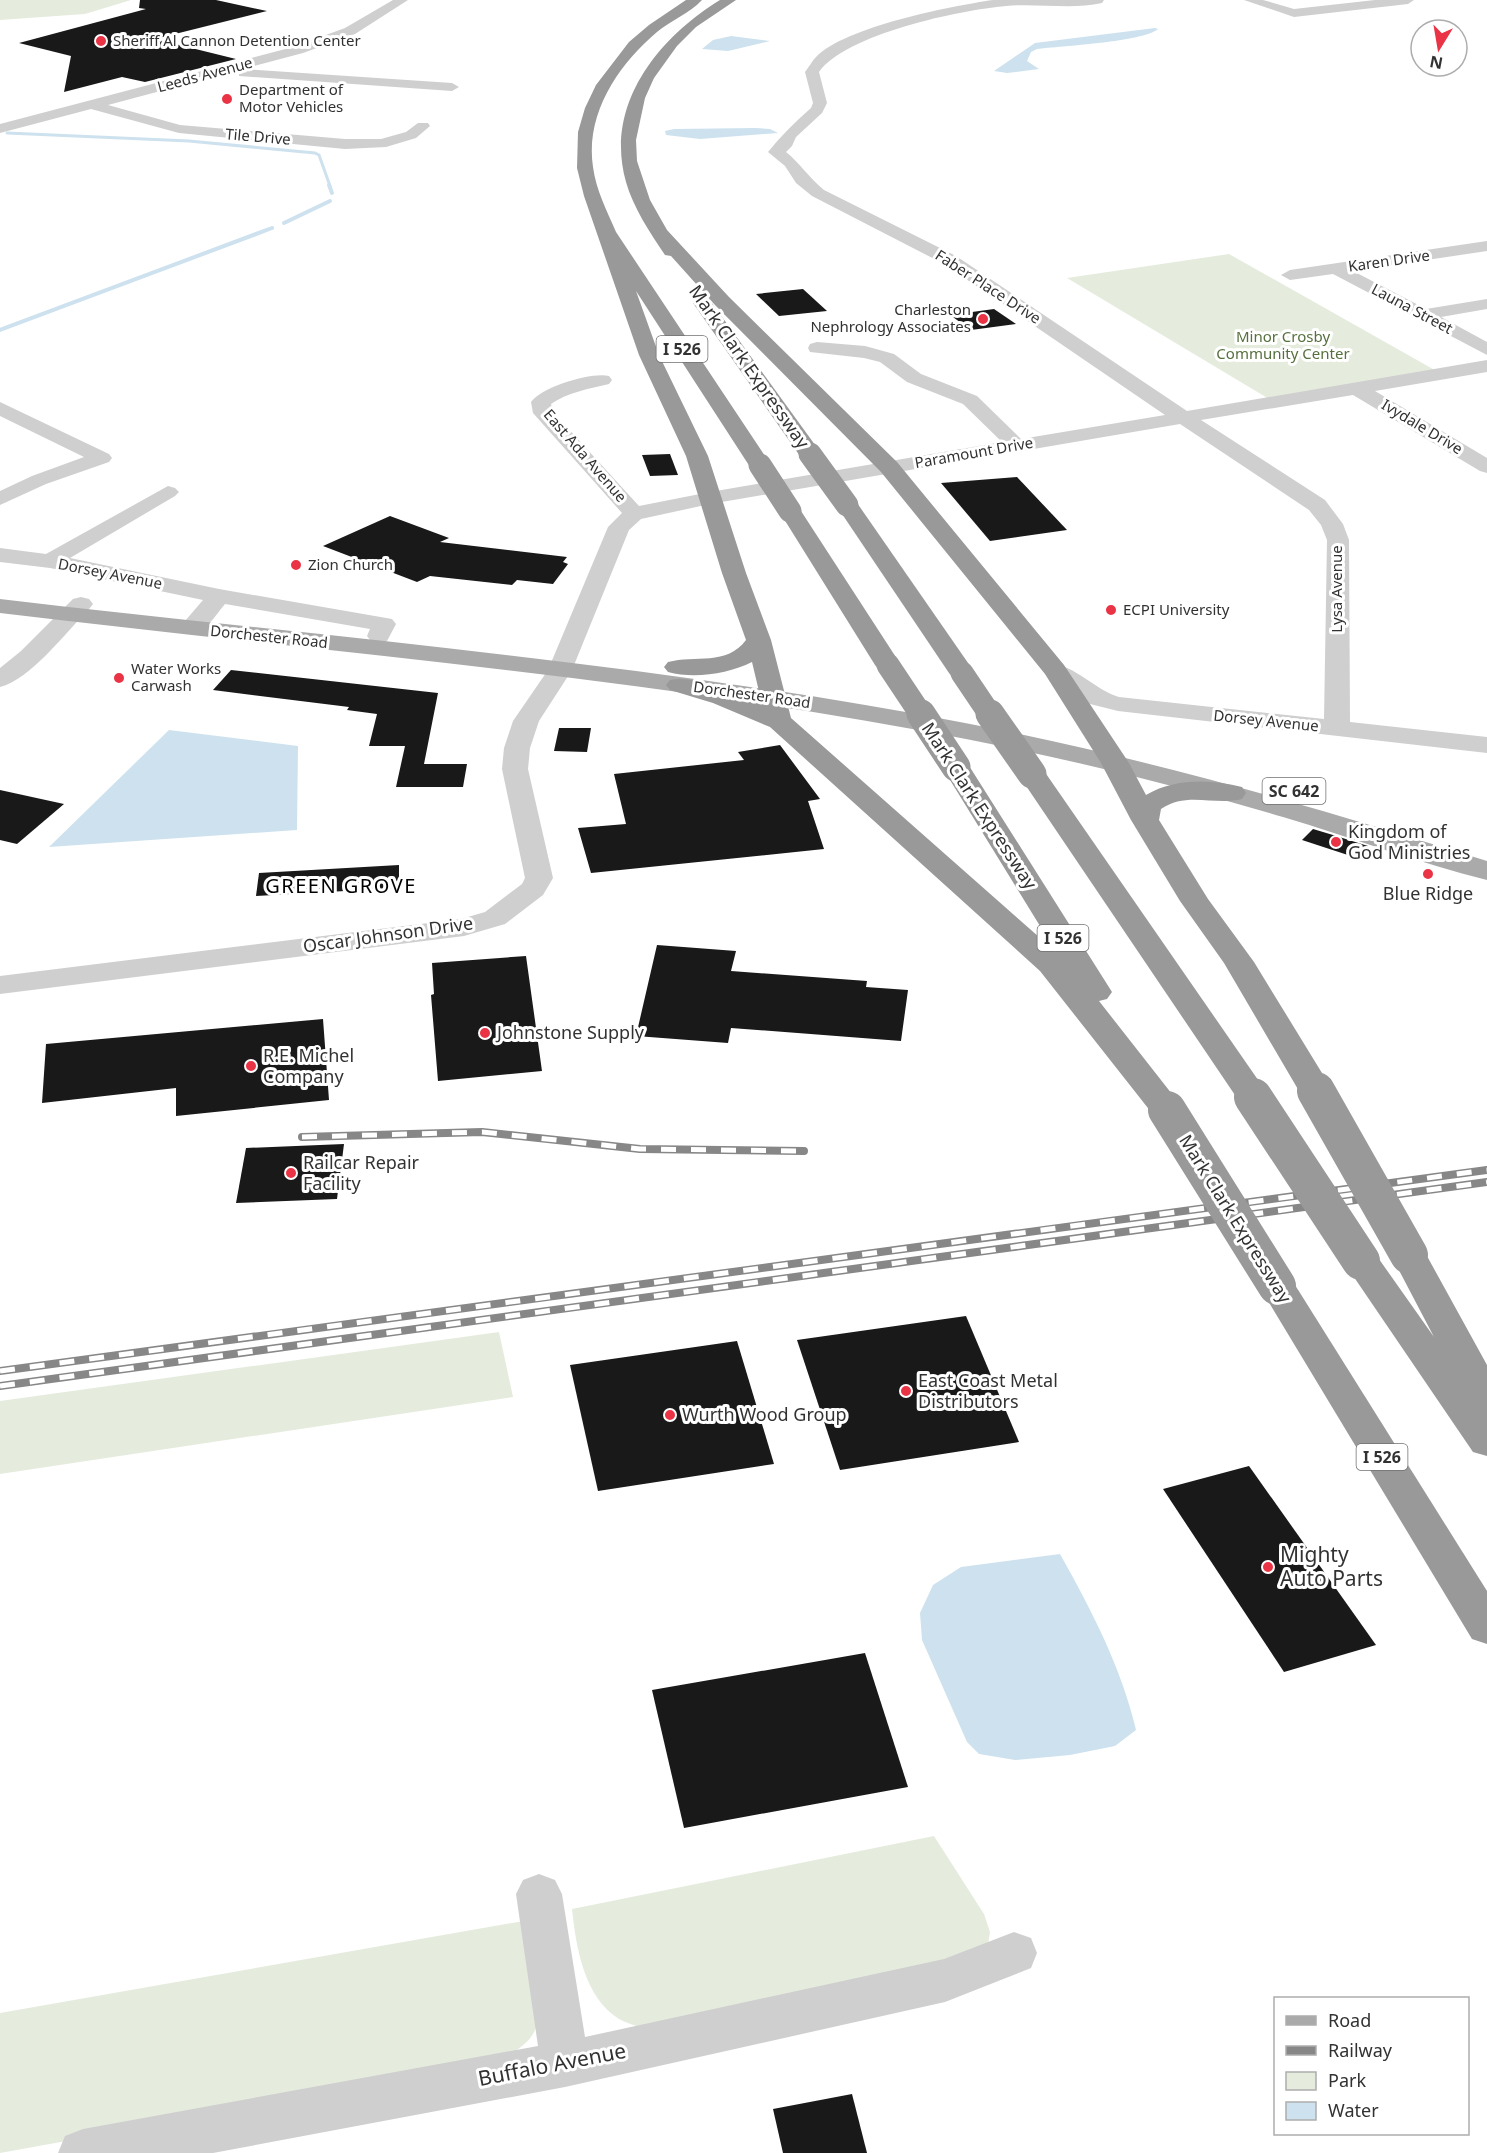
<svg xmlns="http://www.w3.org/2000/svg" width="1487" height="2153" font-family="'Noto Sans',sans-serif">
	<style>
		.green { fill: #e5ecde }
		.water { fill: #cde2ee }
		.lines { fill: none; stroke-linecap: round; stroke-linejoin: round }
		.stream-far1 { stroke: #cde2ee; stroke-width: 3 }
		.stream { stroke: #cde2ee; stroke-width: 4 }
		.building { fill: #191919 }
		.minor { fill: #cfcfcf; fill-rule: evenodd }
		.major { fill: #aaa; fill-rule: evenodd }
		.highway { fill: #999; fill-rule: evenodd }
		.rail-casing { stroke: #878787; stroke-width: 8 }
		.rail { stroke: #fff; stroke-width: 5; stroke-dasharray: 15; stroke-linecap: butt }
		.highway-bridge-far2 { stroke: #999; stroke-width: 23 }
		.highway-bridge-far1 { stroke: #999; stroke-width: 29 }
		.highway-bridge { stroke: #999; stroke-width: 38 }
		.poi-dot { fill: #ea3345; stroke: #fff; stroke-width: 2 }
		.labels { text-anchor: middle; stroke-width: 6; stroke-linejoin: round; paint-order: stroke }
		.far-poi-label { font-size: 15px; fill: #323232; stroke: #fff; text-anchor: start }
		.far-street-label { font-size: 15px; fill: #323232; stroke: #fff }
		.far-park-label { font-size: 15px; fill: #56703d; stroke: #fff }
		.shield { fill: #fff; stroke: #707070; stroke-width: 1.5 }
		.shield-label { font-size: 16px; font-weight: bold; fill: #323232 }
		.street-label { font-size: 18px; fill: #323232; stroke: #fff }
		.poi-label { font-size: 18px; fill: #323232; stroke: #fff; text-anchor: start }
		.neighbourhood-label { font-size: 20px; letter-spacing: 1.5px; fill: #000; stroke: #fff }
		.near-poi-label { font-size: 21px; fill: #323232; stroke: #fff; text-anchor: start }
		.near-street-label { font-size: 21px; fill: #323232; stroke: #fff }
	</style>
	<rect width="100%" height="100%" fill="#fff"/>
	<g class="green">
		<path d="M0 0H131L85 14 0 20Z"/>
		<path d="M1229 254 1440 373 1274 402 1067 278Z"/>
		<path d="M499 1332 513 1397 0 1474V1401Z"/>
		<path d="M934 1836 984 1914 990 1932 986 1958 642 2028C635 2025 626 2023 619 2019 584 1997 576 1947 572 1909Z"/>
		<path d="M529 1920C534 1950 549 2007 533 2034 526 2047 505 2057 492 2064L0 2153V2013Z"/>
	</g>
	<g class="water">
		<path d="M1155 28 1158 29C1143 42 1061 46 1037 49L1031 52 1027 61 1039 69 1007 73 994 71 1035 43Z"/>
		<path d="M731 36 770 41 728 51 702 49 713 40Z"/>
		<path d="M755 128 770 129 778 133 700 139 666 135 665 131 674 129Z"/>
		<path d="M169 730 298 746 297 830 49 847Z"/>
		<path d="M1060 1554C1092 1611 1121 1667 1136 1730L1115 1746 1070 1755 1015 1760 979 1754 967 1742 922 1640 920 1613 933 1585 961 1567Z"/>
	</g>
	<g class="lines">
		<path class="stream-far1" d="M7 133 189 141 315 153 319 155 330 186"/>
		<g class="stream">
			<path d="M329 185 332 193"/>
			<path d="M284 223 330 201"/>
			<path d="M0 330 272 228"/>
		</g>
	</g>
	<g class="building">
		<path d="M140 0H216L267 11 155 39 236 59 145 82 122 77 64 92 71 56 19 43 146 9 139 8Z"/>
		<path d="M803 289 827 311 779 316 756 294Z"/>
		<path d="M994 309 1016 324 971 330 950 315Z"/>
		<path d="M670 454 678 475 650 476 642 455Z"/>
		<path d="M1017 477 1067 530 990 541 941 483Z"/>
		<path d="M390 516 449 538 440 542 567 557 563 562 568 564 553 584 517 580 512 585 430 576 417 582 323 546Z"/>
		<path d="M231 670 438 693 424 764H467L463 787H396L405 746H369L377 714 347 710 349 707 213 690Z"/>
		<path d="M559 728H591L587 752 554 751Z"/>
		<path d="M780 745 820 799 808 801 824 849 591 873 578 828 626 824 614 774 744 760 738 752Z"/>
		<path d="M0 790 64 804 17 844 0 840Z"/>
		<path d="M1313 829 1333 835 1368 846 1357 858 1302 840Z"/>
		<path d="M399 865V888L256 896 259 873Z"/>
		<path d="M657 945 736 951 731 971 867 981 866 987 908 990 901 1041 731 1028 728 1043 636 1036Z"/>
		<path d="M526 956 542 1071 438 1081 431 995 434 994 432 963Z"/>
		<path d="M323 1019 329 1100 176 1116V1088L42 1103 46 1044Z"/>
		<path d="M344 1144 337 1199 236 1203 246 1148Z"/>
		<path d="M966 1316 1019 1442 840 1470 797 1340Z"/>
		<path d="M737 1341 774 1464 598 1491 570 1365Z"/>
		<path d="M1249 1466 1376 1645 1284 1672 1163 1489Z"/>
		<path d="M865 1653 908 1787 684 1828 652 1690Z"/>
		<path d="M852 2094 867 2153H783L773 2109Z"/>
	</g>
	<g class="lines">
		<g class="minor">
			<path d="M393 0H408L355 34 303 53 108 105 180 125 345 139H381L406 132 418 123H428L430 126 416 138 386 147 345 149 179 133 91 109 0 133V124L293 47 345 28Z"/>
			<path d="M993 0H1104L1102 3C1072 10 1037 3 1006 6 960 10 846 34 819 72L827 103 822 113 796 137 792 146 786 152C800 163 809 178 824 190L956 256 1187 411 1487 360V372L1375 391 1487 458V473L1480 471 1353 395 1201 420 1325 500 1343 524 1349 540 1350 722 1487 737V753L1118 711 1086 703 1046 675 1043 670 1046 665C1069 659 1094 690 1119 697L1324 719 1327 540 1321 525 1309 510 1180 424 710 504 641 519 629 530 572 670 539 721 530 748 528 769 553 878 543 895 505 924 464 936 0 994V976L461 919 485 912 522 884 525 878 502 769 504 748 513 721 548 670 608 527 622 513 533 413 531 402C542 387 591 372 609 376L612 380 609 384C589 389 568 392 551 404L553 412 639 506 710 492 1002 442 963 404 907 382 880 362 864 358 810 352 808 348 810 344 817 342 865 346 894 354 921 374 977 396 1021 439 1165 415 944 264 812 196 796 183 785 166 768 152C781 136 795 122 811 108L813 103 805 72C809 67 812 61 816 57 845 27 951 6 993 0Z"/>
			<path d="M1244 0H1263L1294 9 1375 0H1414L1408 4 1294 17Z"/>
			<path d="M244 69 452 83 459 87 452 91 239 76V70Z"/>
			<path d="M1487 241V251L1353 271 1426 309 1487 299V309L1441 317 1487 342V355L1333 274 1290 280 1281 275 1290 270Z"/>
			<path d="M0 402 109 454 112 458 109 462 46 484 0 505V491L32 476 84 457 0 416Z"/>
			<path d="M168 486 175 488 179 492 175 496 70 558 219 589 392 619 396 624 387 641H371L367 636 370 629 225 604C213 618 203 638 183 633L179 628 203 600 50 568 0 562V548L46 554Z"/>
			<path d="M81 597 89 599 93 604 89 609C67 631 30 680 0 687V668L21 651 73 599Z"/>
			<path d="M539 1874 555 1880 562 1894 585 2037 944 1959 1014 1932 1031 1938 1037 1953 1031 1968 945 2002 565 2087 213 2153H58L65 2136 83 2129 538 2046 516 1894 523 1880Z"/>
		</g>
		<path class="major" d="M0 599C322 637 647 662 965 723 1142 757 1316 807 1487 861V880C1418 863 1351 837 1283 817 1179 786 1073 760 966 739 647 677 322 652 0 613Z"/>
		<g class="highway">
			<path d="M686 0H702C690 13 670 21 657 32 618 65 585 114 593 167 596 190 607 211 616 232L771 465 768 470H752L636 291 659 355 708 456 746 573 771 640 791 718 1056 952 942 767 946 761 956 759 966 761 1112 992 1107 999 1099 1001 1179 1103 1184 1110 1179 1117 1167 1120 1155 1117 1040 971 770 727 713 703 670 690 666 685 670 680C694 674 739 695 762 704L752 662C728 674 694 679 668 672L664 667 668 662C695 655 727 666 746 640L722 573 686 456 639 355 584 196 577 168 578 132 585 108 596 85 629 42 649 25Z"/>
			<path d="M720 0H736L696 27 677 46 654 78 645 98 636 140 637 161 650 200 667 230 729 297 897 462 1064 665 1129 763 1146 795C1174 778 1211 779 1242 787L1246 793 1242 799C1214 806 1187 791 1161 809L1159 820 1208 899 1254 962 1333 1091 1328 1098 1316 1101 1304 1098 1299 1091 1224 963 1180 901 1131 820 1101 763 1045 674 881 472 715 305 671 256 665 255C650 233 633 207 626 182 604 105 658 38 720 0Z"/>
			<path d="M702 297 709 299 818 449 821 454 818 459H802L693 303Z"/>
			<path d="M847 498 855 500 975 673 971 678 962 681 953 678 949 673 836 505 839 500Z"/>
			<path d="M790 504 798 506 801 511 901 665 897 670 888 673 879 670 875 665 779 511 782 506Z"/>
			<path d="M1032 766 1042 768 1265 1090 1270 1097 1265 1104 1253 1107 1241 1104 1018 774 1022 768Z"/>
			<path d="M1409 1243 1422 1247 1487 1365V1456L1473 1452 1343 1261 1348 1252 1361 1249 1374 1252 1434 1337 1391 1255 1396 1247Z"/>
			<path d="M1277 1274 1290 1277 1487 1591V1644L1472 1639 1259 1286 1264 1277Z"/>
		</g>
		<defs>
			<g id="rail">
				<path d="M302 1137 482 1132 640 1149 804 1151"/>
				<path d="M0 1371 1487 1170"/>
				<path d="M0 1386 1487 1182"/>
			</g>
		</defs>
		<use href="#rail" class="rail-casing"/>
		<use href="#rail" class="rail"/>
		<g class="highway-bridge-far2">
			<path d="M810 454 847 505"/>
			<path d="M760 465 790 511"/>
			<path d="M888 665 922 716"/>
			<path d="M962 673 991 716"/>
		</g>
		<g class="highway-bridge-far1">
			<path d="M921 714 956 767"/>
			<path d="M990 714 1032 774"/>
		</g>
		<g class="highway-bridge">
			<path d="M1316 1091 1409 1255"/>
			<path d="M1253 1097 1361 1261"/>
			<path d="M1167 1110 1277 1286"/>
		</g>
	</g>
	<g class="poi-dot">
		<circle cx="101" cy="41" r="6"/>
		<circle cx="227" cy="99" r="6"/>
		<circle cx="983" cy="319" r="6"/>
		<circle cx="296" cy="565" r="6"/>
		<circle cx="1111" cy="610" r="6"/>
		<circle cx="119" cy="678" r="6"/>
		<circle cx="1336" cy="842" r="6"/>
		<circle cx="1428" cy="874" r="6"/>
		<circle cx="485" cy="1033" r="6"/>
		<circle cx="251" cy="1066" r="6"/>
		<circle cx="291" cy="1173" r="6"/>
		<circle cx="906" cy="1391" r="6"/>
		<circle cx="670" cy="1415" r="6"/>
		<circle cx="1268" cy="1567" r="6"/>
	</g>
	<g class="labels">
		<g class="far-poi-label">
			<text x="113" y="46">Sheriff Al Cannon Detention Center</text>
			<text x="239" y="95">Department of<tspan x="239" dy="17">Motor Vehicles</tspan></text>
			<text x="971" y="315" text-anchor="end">Charleston<tspan x="971" dy="17">Nephrology Associates</tspan></text>
			<text x="308" y="570">Zion Church</text>
			<text x="1123" y="615">ECPI University</text>
			<text x="131" y="674">Water Works<tspan x="131" dy="17">Carwash</tspan></text>
		</g>
		<g class="far-street-label">
			<text transform="translate(205 75) rotate(-15)" y="5">Leeds Avenue</text>
			<text transform="translate(258 137) rotate(5)" y="5">Tile Drive</text>
			<text transform="translate(1389 261) rotate(-8)" y="5">Karen Drive</text>
			<text transform="translate(988 287) rotate(33)" y="5">Faber Place Drive</text>
			<text transform="translate(1412 309) rotate(28)" y="5">Launa Street</text>
			<text transform="translate(1422 427) rotate(31)" y="5">Ivydale Drive</text>
			<text transform="translate(974 453) rotate(-10)" y="5">Paramount Drive</text>
			<text transform="translate(585 456) rotate(49)" y="5">East Ada Avenue</text>
			<text transform="translate(110 574) rotate(11)" y="5">Dorsey Avenue</text>
			<text transform="translate(1337 589) rotate(-90)" y="5">Lysa Avenue</text>
			<text transform="translate(269 637) rotate(6)" y="5">Dorchester Road</text>
			<text transform="translate(752 695) rotate(8)" y="5">Dorchester Road</text>
			<text transform="translate(1266 721) rotate(6)" y="5">Dorsey Avenue</text>
		</g>
		<g class="far-park-label">
			<text x="1283" y="342">Minor Crosby<tspan x="1283" dy="17">Community Center</tspan></text>
		</g>
		<g class="shield">
			<rect x="656.5" y="336" width="51" height="26" rx="4.5"/>
			<rect x="1262.5" y="778" width="63" height="26" rx="4.5"/>
			<rect x="1037.5" y="925" width="51" height="26" rx="4.5"/>
			<rect x="1356.5" y="1444" width="51" height="26" rx="4.5"/>
		</g>
		<g class="shield-label">
			<text x="682" y="355">I 526</text>
			<text x="1294" y="797">SC 642</text>
			<text x="1063" y="944">I 526</text>
			<text x="1382" y="1463">I 526</text>
		</g>
		<g class="street-label">
			<text transform="translate(749 367) rotate(55)" y="6">Mark Clark Expressway</text>
			<text transform="translate(979 806) rotate(57)" y="6">Mark Clark Expressway</text>
			<text transform="translate(388 935) rotate(-8)" y="6">Oscar Johnson Drive</text>
			<text transform="translate(1235 1219) rotate(58)" y="6">Mark Clark Expressway</text>
		</g>
		<g class="poi-label">
			<text x="1348" y="838">Kingdom of<tspan x="1348" dy="21">God Ministries</tspan></text>
			<text x="1428" y="900" text-anchor="middle">Blue Ridge</text>
			<text x="497" y="1039">Johnstone Supply</text>
			<text x="263" y="1062">R.E. Michel<tspan x="263" dy="21">Company</tspan></text>
			<text x="303" y="1169">Railcar Repair<tspan x="303" dy="21">Facility</tspan></text>
			<text x="918" y="1387">East Coast Metal<tspan x="918" dy="21">Distributors</tspan></text>
			<text x="682" y="1421">Wurth Wood Group</text>
		</g>
		<g class="neighbourhood-label">
			<text x="341" y="893">GREEN GROVE</text>
		</g>
		<g class="near-poi-label">
			<text x="1280" y="1562">Mighty<tspan x="1280" dy="24">Auto Parts</tspan></text>
		</g>
		<g class="near-street-label">
			<text transform="translate(552 2065) rotate(-11)" y="7">Buffalo Avenue</text>
		</g>
	</g>
	<rect x="1274" y="1997" width="195" height="138" fill="#ffffff" stroke="#adadad" stroke-width="1.5"/>
	<rect x="1286" y="2016" width="30" height="9" fill="#aaaaaa" stroke="#adadad" stroke-width="1.5"/>
	<text x="1328" y="2027" font-size="18" fill="#323232">Road</text>
	<rect x="1286" y="2046" width="30" height="9" fill="#878787" stroke="#adadad" stroke-width="1.5"/>
	<text x="1328" y="2057" font-size="18" fill="#323232">Railway</text>
	<rect x="1286" y="2072" width="30" height="18" fill="#e5ecde" stroke="#adadad" stroke-width="1.5"/>
	<text x="1328" y="2087" font-size="18" fill="#323232">Park</text>
	<rect x="1286" y="2102" width="30" height="18" fill="#cde2ee" stroke="#adadad" stroke-width="1.5"/>
	<text x="1328" y="2117" font-size="18" fill="#323232">Water</text>
	<g transform="translate(1439 48) rotate(191)"><circle r="28" fill="#ffffff" stroke="#adadad" stroke-width="1.5"/>
	<path d="M0-4.5L10 22L0 15L-10 22Z" fill="#ea3345"/>
	<text y="-9" font-size="16" font-weight="bold" text-anchor="middle" fill="#323232">N</text>
	</g>
</svg>
